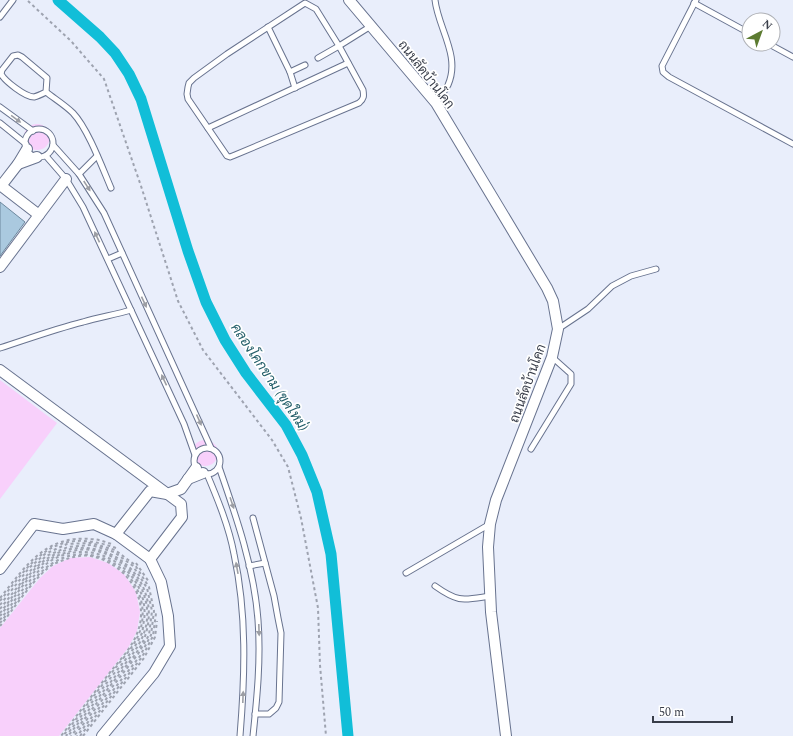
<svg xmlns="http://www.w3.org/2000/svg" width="793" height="736" font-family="Spectral,Sarabun,serif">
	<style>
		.green { fill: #f8d0fb }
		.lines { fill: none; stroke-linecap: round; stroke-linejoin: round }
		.canal { stroke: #11bed8; stroke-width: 11 }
		.building { fill: #aac9df; stroke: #6c889d }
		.lane-casing { stroke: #68738f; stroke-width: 7 }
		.street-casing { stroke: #68738f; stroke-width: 12 }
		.path { stroke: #9ea3b0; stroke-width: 2; stroke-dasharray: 3 3; stroke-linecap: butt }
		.lane { stroke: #fff; stroke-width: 5 }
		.street { stroke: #fff; stroke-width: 10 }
		.oneway { fill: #9c9ea4 }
		.labels { text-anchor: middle; stroke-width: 3.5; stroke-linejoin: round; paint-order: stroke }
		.street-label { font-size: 13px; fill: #383d49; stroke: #fff }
		.water-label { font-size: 14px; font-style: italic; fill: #235e69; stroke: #fff }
	</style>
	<rect width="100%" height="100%" fill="#e9eefb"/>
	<g class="green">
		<circle cx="37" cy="137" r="13"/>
		<path d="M0 380 57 423 0 499Z"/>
		<circle cx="205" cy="453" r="13"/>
		<path d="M90 557 108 563 124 574 136 592 140 612 137 631 128 648 59 736H0V628L40 578 53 566 70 558Z"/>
	</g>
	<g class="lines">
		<path class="canal" d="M58 0 100 37 115 53 129 74 141 99 188 251 206 302 225 340 246 373 286 425 302 455 317 492 331 554 348 736"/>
	</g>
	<path class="building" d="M0 202 25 222 0 256Z"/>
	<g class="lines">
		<defs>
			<g id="lane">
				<path d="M435 0C438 28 461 56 448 85 445 91 440 97 436 103"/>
				<path d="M696 0 662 66 663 72 669 77 793 144"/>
				<path d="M305 3 316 9 339 46 363 90C364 96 364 99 359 103L235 155 230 157 227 156 188 99 187 94 188 87 189 83 194 78 227 54Z"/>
				<path d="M694 3 749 33"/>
				<path d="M0 17 13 0"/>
				<path d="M268 27 290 72 295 88"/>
				<path d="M769 44 793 57"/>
				<path d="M18 55 22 57 47 78 46 92C42 94 38 96 34 97 25 97 5 81 1 74L2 70 13 56Z"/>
				<path d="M318 58 339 46 371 26"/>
				<path d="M290 72 305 65"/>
				<path d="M46 92C55 99 65 105 73 113 88 129 102 167 111 188"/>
				<path d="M0 107 33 131"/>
				<path d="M0 123 26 144"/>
				<path d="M208 128 348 63"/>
				<circle cx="39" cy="143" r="14"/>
				<path d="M53 145 79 174 104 213 211 448"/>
				<path d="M46 156 66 179 83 207 184 424 195 455"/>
				<path d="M79 174 97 156"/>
				<path d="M108 259 122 253"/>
				<path d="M558 329 588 309 612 286 631 276 656 269"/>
				<path d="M0 348C28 339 55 329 83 322 99 317 115 315 131 310"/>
				<circle cx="207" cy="461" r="13"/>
				<path d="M531 449 571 384V374L552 357"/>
				<path d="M219 467C236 516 254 567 258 620 261 659 257 698 253 736"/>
				<path d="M207 474C218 500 229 527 234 554 247 614 245 675 240 736"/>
				<path d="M253 518 274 596 278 618 281 633 279 702 276 708 269 714H255"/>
				<path d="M249 566 265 563"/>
				<path d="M406 573 490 524"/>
				<path d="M435 586C459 603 463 600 490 596"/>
			</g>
			<g id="street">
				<path d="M349 0 436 103 547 288 553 301 558 329 552 357 496 500 490 524 488 547 491 612 506 736"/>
				<path d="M27 149 18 164 37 157"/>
				<path d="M0 185 39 215 66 179"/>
				<path d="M1 186 18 164"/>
				<path d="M0 267 39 215"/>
				<path d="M0 370 181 504 182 517 150 559 161 582 168 616 170 646 154 673 102 736"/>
				<path d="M188 479 203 473"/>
				<path d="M150 559 116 534 150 491 167 494 181 489 196 468"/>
				<path d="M0 569 34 524 63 529 94 524 116 534"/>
			</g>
		</defs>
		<use href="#lane" class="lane-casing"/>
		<use href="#street" class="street-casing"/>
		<g class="path">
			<path d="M28 1 71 41 104 79 141 186 178 301 203 350 272 440 288 467 301 518 318 608 320 665 326 736"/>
			<path d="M136 563 149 582"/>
			<path d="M0 598C26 566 45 535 91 539 98 539 105 542 112 544"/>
			<path d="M0 601C34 558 55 526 116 548"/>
			<path d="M0 605 29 568 45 554 67 544 91 543 115 550 135 565 149 587 154 611 151 635 140 656 77 736"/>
			<path d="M0 609 31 570 46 556 68 547 91 545 114 552 133 566 147 588 152 611 149 635 138 654 74 736"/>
			<path d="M0 613C13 597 31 568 48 558 100 526 163 575 146 633 142 649 128 663 118 676 102 696 87 716 71 736"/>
			<path d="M0 616C12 601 33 568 50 559 62 553 77 548 91 550 129 555 157 596 144 633 139 648 127 661 117 674 101 694 85 715 68 736"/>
			<path d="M0 620C13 603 33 573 49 562 93 533 151 571 144 621 143 625 143 630 142 633 135 649 123 663 112 676 97 696 81 716 66 736"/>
			<path d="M0 623C13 607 35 574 51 564 97 534 156 579 140 631 135 646 122 659 113 671 96 693 80 714 63 736"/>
			<path d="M0 626C12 611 38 572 54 564 65 559 79 554 91 556 125 563 150 597 138 631 133 646 121 659 111 671 94 693 78 714 61 736"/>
			<path d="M80 736 142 657 153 636 156 613"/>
			<path d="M83 736 144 658 155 637 157 621"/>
		</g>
		<use href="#lane" class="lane"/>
		<use href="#street" class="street"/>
	</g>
	<defs><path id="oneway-solid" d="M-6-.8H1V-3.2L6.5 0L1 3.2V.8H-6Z"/></defs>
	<g class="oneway">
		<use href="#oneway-solid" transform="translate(16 119) rotate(36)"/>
		<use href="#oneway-solid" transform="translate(87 186) rotate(57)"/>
		<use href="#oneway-solid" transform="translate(97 237) rotate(-115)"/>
		<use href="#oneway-solid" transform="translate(144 302) rotate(65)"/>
		<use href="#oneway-solid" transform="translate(164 380) rotate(-115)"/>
		<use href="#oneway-solid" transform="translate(199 420) rotate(66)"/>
		<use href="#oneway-solid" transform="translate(232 503) rotate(71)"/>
		<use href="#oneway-solid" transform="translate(237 568) rotate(-100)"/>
		<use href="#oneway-solid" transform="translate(259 630) rotate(88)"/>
		<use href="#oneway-solid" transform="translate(243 697) rotate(-88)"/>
	</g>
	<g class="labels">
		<g class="street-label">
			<text transform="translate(427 74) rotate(52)" y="5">ถนนลัดบ้านโคก</text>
			<text transform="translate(527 383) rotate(-70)" y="5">ถนนลัดบ้านโคก</text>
		</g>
		<g class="water-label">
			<text transform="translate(270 377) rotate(56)" y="5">คลองโคกขาม (ขุดใหม่)</text>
		</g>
	</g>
	<g transform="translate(761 32) rotate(41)"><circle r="19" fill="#ffffff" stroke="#afb1b6"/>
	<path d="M0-3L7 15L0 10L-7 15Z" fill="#5c7b31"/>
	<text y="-6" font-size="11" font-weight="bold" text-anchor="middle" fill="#383d49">N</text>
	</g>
	<path d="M653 716v6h79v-6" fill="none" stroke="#383d49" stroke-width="2"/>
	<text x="659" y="716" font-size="12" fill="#383d49" stroke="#ffffff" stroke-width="3" paint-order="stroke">50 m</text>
</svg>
